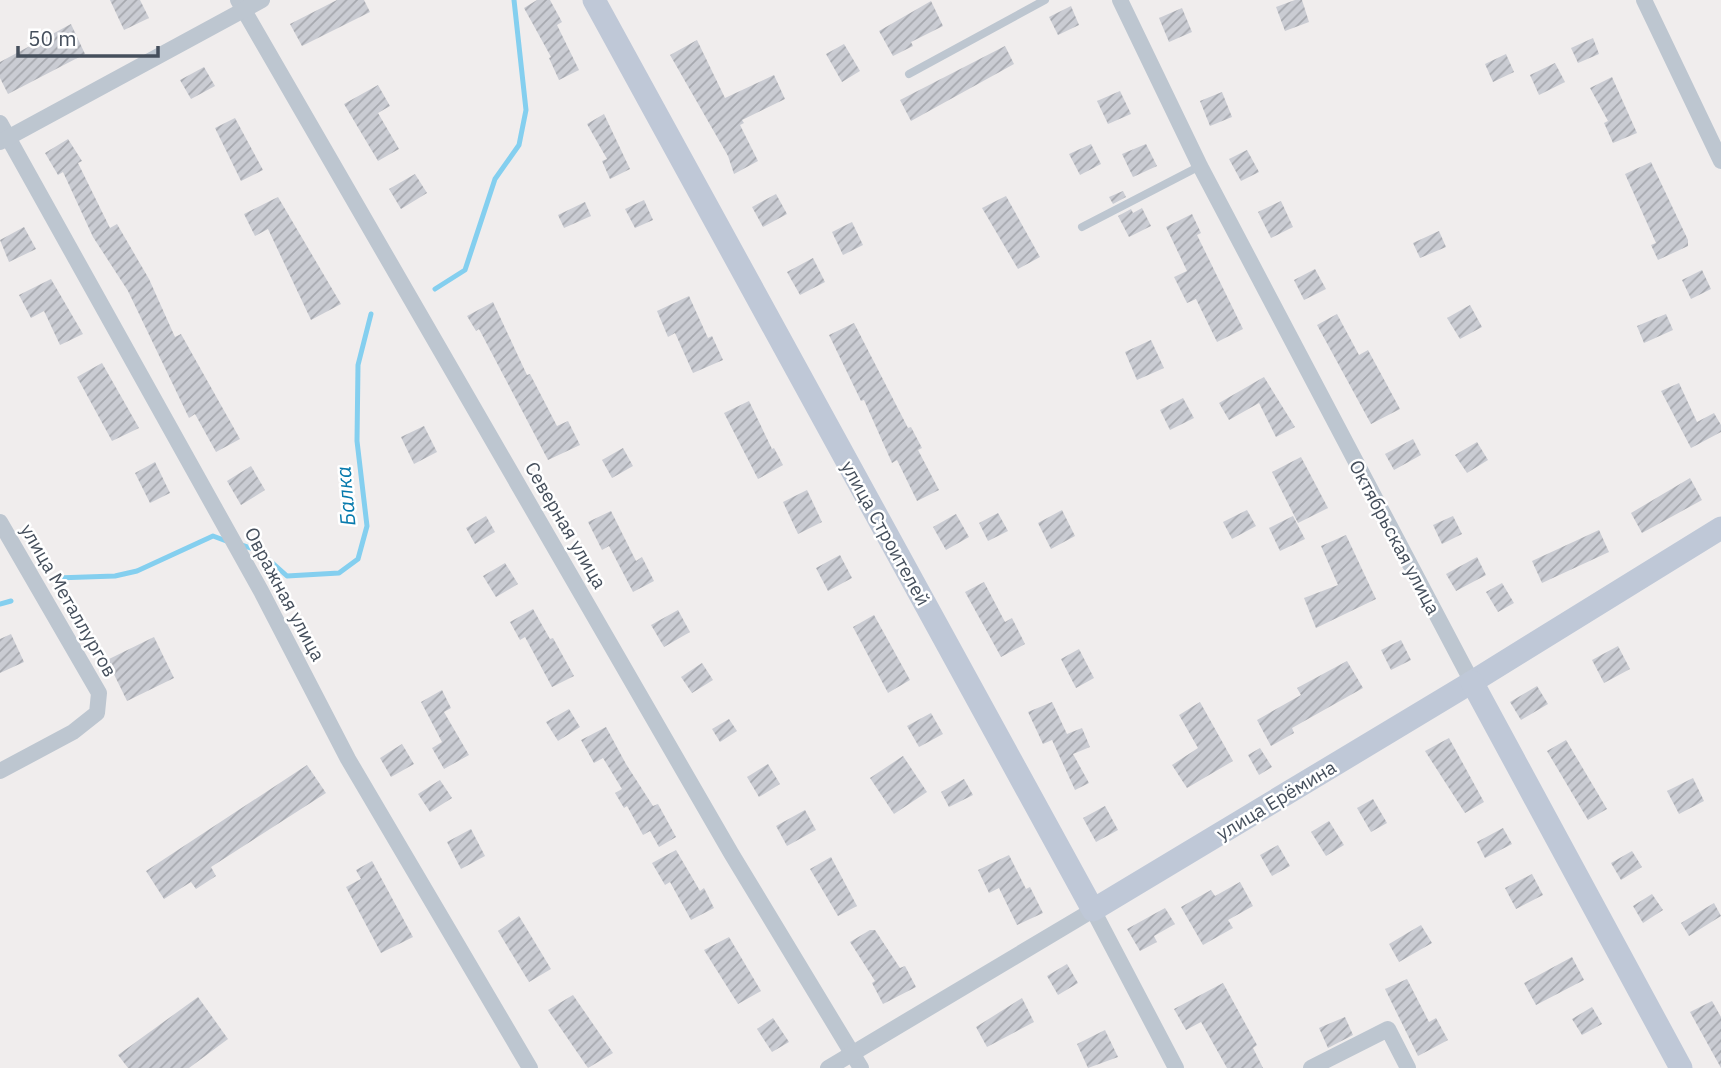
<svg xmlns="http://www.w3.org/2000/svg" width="1721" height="1068" font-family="'IBM Plex Sans',sans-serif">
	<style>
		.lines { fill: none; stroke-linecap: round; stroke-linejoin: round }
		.stream { stroke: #84cfef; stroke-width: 5 }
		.building { fill: url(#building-hatch) }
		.lane { stroke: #bdc6d0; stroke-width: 8 }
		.street { stroke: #bdc6d0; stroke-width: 16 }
		.secondary { stroke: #bfc8d7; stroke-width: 23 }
		.labels { text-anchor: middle; stroke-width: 5; stroke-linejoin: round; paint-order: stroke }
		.street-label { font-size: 19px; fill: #454f5c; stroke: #fff }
		.water-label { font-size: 21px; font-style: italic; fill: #077aad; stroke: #fff }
	</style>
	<defs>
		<pattern id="building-hatch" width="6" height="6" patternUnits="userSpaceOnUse" patternTransform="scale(1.75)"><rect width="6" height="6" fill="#caccd3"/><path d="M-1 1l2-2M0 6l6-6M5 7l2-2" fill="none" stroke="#a6a8ae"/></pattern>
	</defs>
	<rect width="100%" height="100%" fill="#f0eded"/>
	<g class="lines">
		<g class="stream">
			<path d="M435 289 465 270 495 179 519 145 526 110 514 0"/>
			<path d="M239 544 259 551 287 576 339 573 358 559 367 526 357 441 358 365 371 314"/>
			<path d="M56 578 115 576 137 571 213 536 229 542"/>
			<path d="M0 604 11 601"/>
		</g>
	</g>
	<g class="building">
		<path d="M110 0H140L149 18 124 30Z"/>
		<path d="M337 0H364L370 12 302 46 290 24Z"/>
		<path d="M537 0H550L562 22 557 25 579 70 559 80 549 58 551 57 524 8Z"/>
		<path d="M1295 0H1302L1309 22 1285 31 1276 7Z"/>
		<path d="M931 1 943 26 911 42 913 46 893 56 879 31Z"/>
		<path d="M1071 6 1079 25 1058 35 1049 17Z"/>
		<path d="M1182 8 1192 32 1169 42 1159 18Z"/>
		<path d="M71 24 85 54 8 94 0 78V62Z"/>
		<path d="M1593 38 1599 54 1578 63 1571 48Z"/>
		<path d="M697 40 725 98 774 75 785 99 742 120 744 123 740 125 758 161 734 174 728 156 670 55Z"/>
		<path d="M844 44 860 71 842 82 826 54Z"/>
		<path d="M1005 46 1014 64 911 121 900 100Z"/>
		<path d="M1506 54 1514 72 1493 82 1485 64Z"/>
		<path d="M1555 63 1565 82 1539 95 1530 75Z"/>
		<path d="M204 67 215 86 191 99 180 80Z"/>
		<path d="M1612 77 1637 133 1613 143 1604 123 1608 121 1590 88Z"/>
		<path d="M378 85 390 106 378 113 399 149 378 161 344 104Z"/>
		<path d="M1120 91 1131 114 1108 124 1097 101Z"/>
		<path d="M1222 92 1232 117 1210 126 1200 101Z"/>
		<path d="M604 114 630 169 610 179 602 161 607 159 587 124Z"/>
		<path d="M235 118 263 170 241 181 215 128Z"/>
		<path d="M68 139 82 161 78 163 110 228 117 224 149 279 175 337 181 334 240 439 216 452 195 414 189 418 128 291 93 237 63 172 58 175 45 153Z"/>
		<path d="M1091 144 1101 164 1080 175 1069 154Z"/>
		<path d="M1146 144 1157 166 1133 177 1122 154Z"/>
		<path d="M1247 150 1259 172 1241 181 1229 159Z"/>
		<path d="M1651 162 1688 240V246L1658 260 1651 245 1656 243 1625 174Z"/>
		<path d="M415 174 427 193 401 209 389 189Z"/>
		<path d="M1123 191 1126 197 1113 204 1109 197Z"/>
		<path d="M776 194 787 214 763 227 752 207Z"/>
		<path d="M1006 196 1040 257 1018 269 982 208Z"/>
		<path d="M278 197 341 304 311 320 268 229 255 236 244 214Z"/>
		<path d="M644 200 653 220 635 228 625 209Z"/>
		<path d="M1281 201 1293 227 1271 238 1258 212Z"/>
		<path d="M585 202 591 216 564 228 558 215Z"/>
		<path d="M1142 208 1151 226 1129 237 1118 216 1131 209 1133 213Z"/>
		<path d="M1192 214 1201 233 1197 235 1243 329 1217 342 1196 299 1187 303 1174 277 1187 271 1166 227Z"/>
		<path d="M852 222 863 245 843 255 832 232Z"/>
		<path d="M24 227 36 249 9 262 0 240Z"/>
		<path d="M1439 231 1446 247 1420 258 1413 243Z"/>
		<path d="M813 258 825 282 800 295 787 272Z"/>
		<path d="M1315 269 1326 289 1304 300 1294 280Z"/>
		<path d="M1702 270 1711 289 1691 299 1682 280Z"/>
		<path d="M51 279 83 334 60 345 44 311 31 318 19 295Z"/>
		<path d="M689 296 708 338 712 336 723 360 693 373 675 333 668 337 657 311Z"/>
		<path d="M493 302 527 375 530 374 557 426 568 421 580 445 548 460 479 329 476 331 467 316Z"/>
		<path d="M1470 305 1482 327 1460 339 1447 318Z"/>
		<path d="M1337 314 1359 355 1368 350 1400 409 1371 424 1317 325Z"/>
		<path d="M1666 314 1673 330 1644 343 1637 326Z"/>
		<path d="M854 323 908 428 911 427 922 448 918 450 939 490 917 501 897 460 892 463 864 400 861 401 829 335Z"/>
		<path d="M1151 340 1164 368 1137 380 1125 352Z"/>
		<path d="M102 363 139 428 112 441 77 377Z"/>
		<path d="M1264 377 1295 427 1276 437 1259 403 1229 420 1219 403Z"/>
		<path d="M1679 383 1697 422 1714 413 1721 425V432L1691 448 1661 391Z"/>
		<path d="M1183 398 1194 418 1170 430 1160 410Z"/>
		<path d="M749 401 772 449 774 448 783 465 758 479 724 413Z"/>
		<path d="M424 426 437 452 414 464 401 437Z"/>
		<path d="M1413 439 1421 455 1394 470 1385 454Z"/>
		<path d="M1477 442 1488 460 1467 473 1455 455Z"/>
		<path d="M623 448 633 466 612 478 602 460Z"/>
		<path d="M1301 457 1328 508 1298 523 1272 472Z"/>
		<path d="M155 462 170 493 150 503 135 473Z"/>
		<path d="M251 466 265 490 241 505 227 481Z"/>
		<path d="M1690 478 1702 500 1642 533 1631 513Z"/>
		<path d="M807 490 822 522 798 534 783 502Z"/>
		<path d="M1062 510 1075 536 1051 549 1038 523Z"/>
		<path d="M1247 510 1256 526 1232 539 1223 522Z"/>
		<path d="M611 511 636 561 642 557 654 581 633 592 609 546 602 550 588 522Z"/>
		<path d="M998 513 1008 531 988 541 979 523Z"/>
		<path d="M956 514 969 537 946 550 933 527Z"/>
		<path d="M486 516 495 532 475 544 466 528Z"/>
		<path d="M1293 516 1305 539 1280 551 1269 528Z"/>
		<path d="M1453 516 1462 534 1442 544 1433 525Z"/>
		<path d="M1599 530 1609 552 1542 583 1532 561Z"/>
		<path d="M1346 535 1376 599 1316 628 1304 598 1338 585 1321 546Z"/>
		<path d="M840 555 852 578 828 591 816 568Z"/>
		<path d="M1477 557 1486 575 1456 591 1446 574Z"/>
		<path d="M505 563 518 584 496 597 483 576Z"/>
		<path d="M984 582 1005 622 1012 618 1025 644 1001 657 965 592Z"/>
		<path d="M1502 583 1514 603 1498 612 1486 592Z"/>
		<path d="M533 609 550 639 553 638 574 676 552 687 525 637 520 640 510 622Z"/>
		<path d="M678 610 690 632 664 647 651 625Z"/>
		<path d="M874 615 910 680 888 693 853 627Z"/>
		<path d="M11 634 24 662 0 673V639Z"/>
		<path d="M154 637 174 678 127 701 107 660Z"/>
		<path d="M1401 640 1411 660 1391 670 1381 650Z"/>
		<path d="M1618 646 1630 669 1604 683 1592 660Z"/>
		<path d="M1079 649 1094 678 1076 688 1061 659Z"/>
		<path d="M1347 661 1363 688 1292 728 1294 733 1271 746 1257 720 1301 695 1297 688Z"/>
		<path d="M702 663 713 680 692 693 681 677Z"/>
		<path d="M1537 686 1548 704 1521 720 1510 702Z"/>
		<path d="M442 690 451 708 444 712 469 755 444 769 432 748 442 742 421 702Z"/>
		<path d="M1052 702 1067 734 1082 728 1090 747 1073 754 1089 783 1075 790 1052 740 1043 744 1028 712Z"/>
		<path d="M1200 702 1233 761 1187 788 1172 765 1198 748 1179 715Z"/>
		<path d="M569 709 580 727 558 741 546 722Z"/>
		<path d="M931 713 943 734 919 747 907 726Z"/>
		<path d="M729 719 737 731 720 742 712 729Z"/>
		<path d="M606 727 626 764 653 806 658 804 676 837 659 847 650 831 643 835 627 806 624 808 615 793 622 789 603 758 594 763 581 740Z"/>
		<path d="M1449 738 1484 802 1465 813 1425 751Z"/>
		<path d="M1566 740 1607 809 1588 820 1547 751Z"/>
		<path d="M402 744 414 764 391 777 380 758Z"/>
		<path d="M1260 748 1272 767 1259 775 1248 755Z"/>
		<path d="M903 756 927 792 894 814 870 778Z"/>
		<path d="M768 764 780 784 759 797 747 777Z"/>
		<path d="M307 765 326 793 211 867 216 876 196 889 191 882 164 899 146 871Z"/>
		<path d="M1693 778 1704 801 1679 814 1667 791Z"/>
		<path d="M964 779 973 795 949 807 941 792Z"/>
		<path d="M440 780 452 798 430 812 418 794Z"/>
		<path d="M1373 799 1387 823 1371 832 1357 808Z"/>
		<path d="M1105 806 1118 830 1096 842 1083 818Z"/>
		<path d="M805 810 816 830 787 846 776 826Z"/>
		<path d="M1329 821 1344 845 1326 856 1311 832Z"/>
		<path d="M1503 828 1512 844 1485 858 1477 842Z"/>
		<path d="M471 829 485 856 461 869 447 842Z"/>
		<path d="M1278 845 1290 866 1272 876 1260 855Z"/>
		<path d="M676 850 700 891 704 888 714 908 691 920 670 882 665 885 652 863Z"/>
		<path d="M1632 851 1642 867 1621 880 1611 863Z"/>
		<path d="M1009 855 1026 889 1030 887 1043 913 1017 925 999 888 989 893 978 870Z"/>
		<path d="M831 857 857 906 838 916 810 869Z"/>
		<path d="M372 861 413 937 381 953 346 887 361 879 356 870Z"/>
		<path d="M1532 874 1543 895 1516 909 1505 888Z"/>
		<path d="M1240 882 1253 906 1228 920 1233 928 1203 945 1181 907 1211 890 1215 896Z"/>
		<path d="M1652 894 1663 910 1643 923 1633 906Z"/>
		<path d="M1714 903 1721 916 1689 936 1681 923Z"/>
		<path d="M1165 908 1175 924 1154 936 1157 942 1140 951 1127 929Z"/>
		<path d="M519 916 551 969 529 982 498 931Z"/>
		<path d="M1421 925 1432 943 1399 962 1389 944Z"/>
		<path d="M870 930H875L900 968 905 966 916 987 883 1004 872 983 875 981 850 942Z"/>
		<path d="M729 937 761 991 738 1004 704 950Z"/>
		<path d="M1572 957 1584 980 1536 1005 1524 983Z"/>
		<path d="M1067 964 1078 983 1058 995 1047 976Z"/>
		<path d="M1407 979 1429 1022 1436 1018 1448 1040 1418 1056 1385 989Z"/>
		<path d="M1223 983 1257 1045 1253 1048 1263 1068H1227L1201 1022 1186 1030 1174 1009Z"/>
		<path d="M573 995 613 1053 588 1068 548 1010Z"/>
		<path d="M198 997 228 1039 189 1068H128L118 1055Z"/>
		<path d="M1022 998 1034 1022 987 1047 976 1027Z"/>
		<path d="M1712 1001 1721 1017V1068L1690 1012Z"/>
		<path d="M1592 1007 1602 1024 1582 1035 1572 1019Z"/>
		<path d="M1345 1017 1353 1035 1328 1048 1319 1028Z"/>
		<path d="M773 1018 789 1042 772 1052 757 1029Z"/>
		<path d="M1105 1030 1118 1057 1088 1068 1077 1044Z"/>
	</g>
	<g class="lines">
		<g class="lane">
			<path d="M909 74 1045 0"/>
			<path d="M1082 227 1200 166"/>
		</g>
		<g class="street">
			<path d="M238 0 731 853 861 1068"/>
			<path d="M1120 0 1200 166 1472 682"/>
			<path d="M1644 0 1721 161"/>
			<path d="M0 123 261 591 348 759 530 1068"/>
			<path d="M0 142 262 0"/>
			<path d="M0 522 99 693 97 713 73 732 0 771"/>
			<path d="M828 1068 1093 910 1176 1068"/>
			<path d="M1311 1068 1388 1029 1408 1068"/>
		</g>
		<g class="secondary">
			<path d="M594 0 1093 910 1472 682 1721 528"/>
			<path d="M1472 682 1681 1068"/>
		</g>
	</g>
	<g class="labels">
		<g class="street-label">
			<text transform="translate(566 525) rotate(60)" y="7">Северная улица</text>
			<text transform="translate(886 533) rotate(61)" y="7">улица Строителей</text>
			<text transform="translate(1395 537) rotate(62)" y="7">Октябрьская улица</text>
			<text transform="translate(285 594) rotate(62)" y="7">Овражная улица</text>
			<text transform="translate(69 600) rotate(60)" y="7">улица Металлургов</text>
			<text transform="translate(1276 800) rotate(-31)" y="7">улица Ерёмина</text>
		</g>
		<g class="water-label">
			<text transform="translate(346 496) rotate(-95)" y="7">Балка</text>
		</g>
	</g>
	<path d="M18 46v10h140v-10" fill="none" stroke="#454f5c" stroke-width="3.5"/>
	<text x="28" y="46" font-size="21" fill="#454f5c" stroke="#ffffff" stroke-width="5" paint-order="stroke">50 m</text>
</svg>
